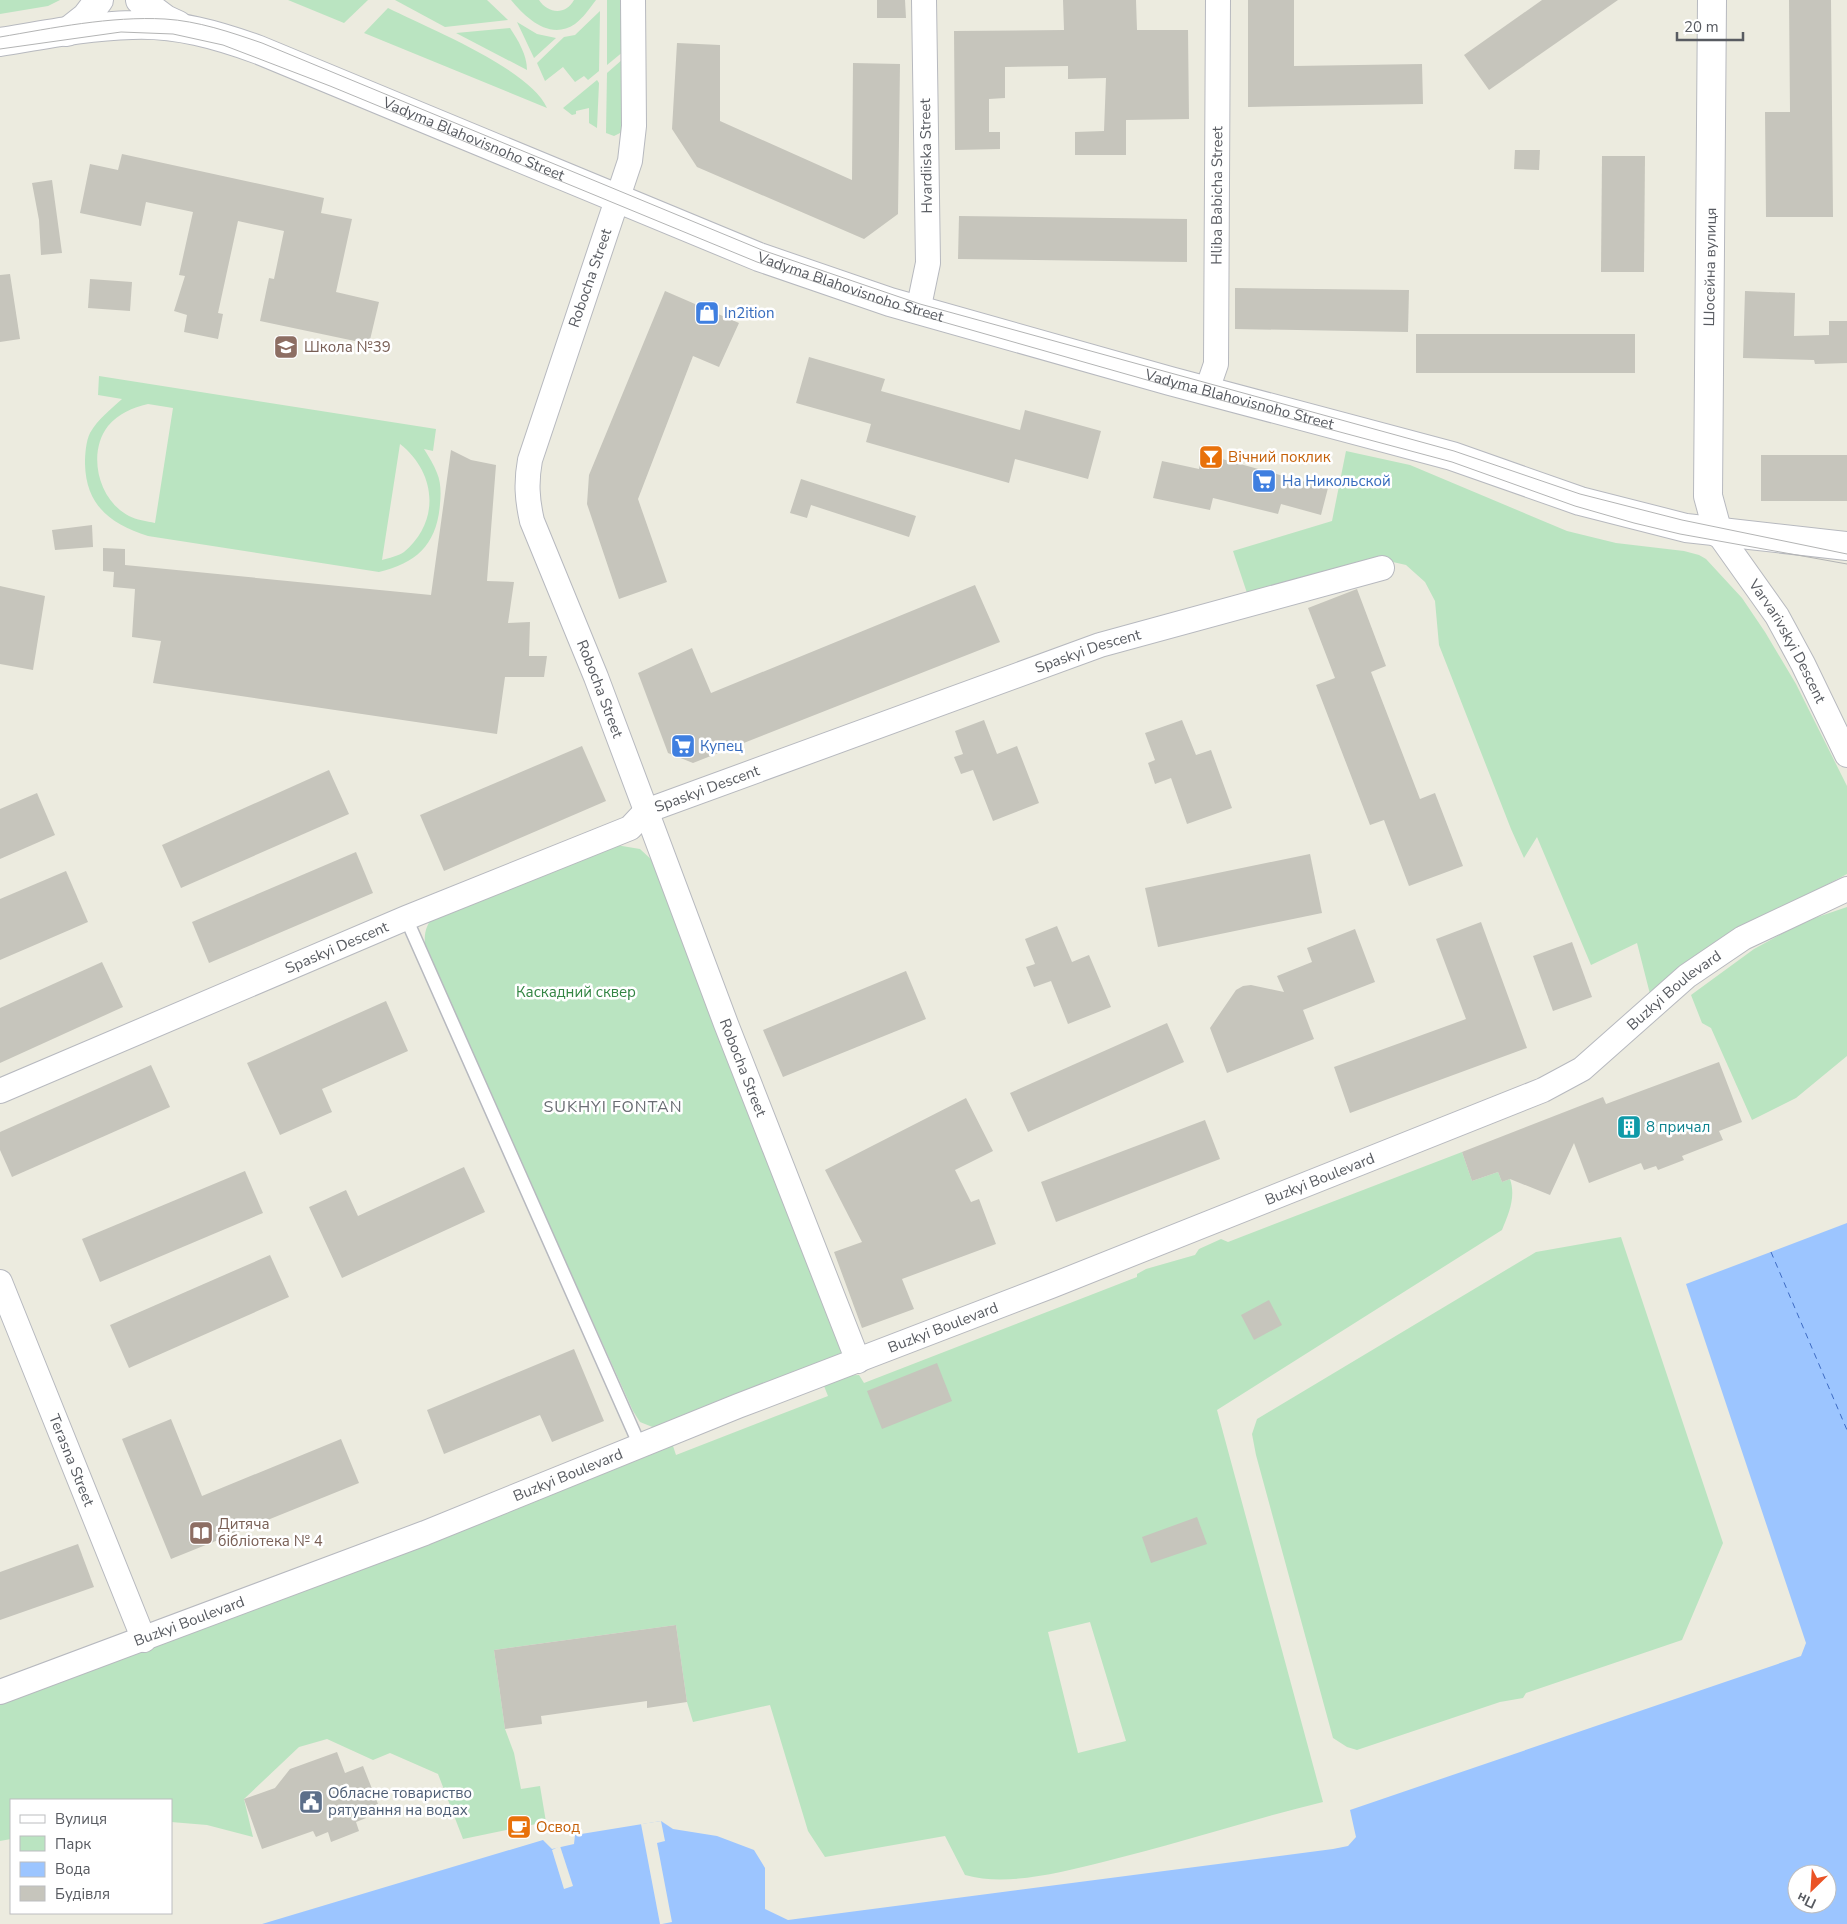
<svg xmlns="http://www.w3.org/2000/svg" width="1847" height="1924" font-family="'Nunito Sans',sans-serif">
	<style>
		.green { fill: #bae4c1; fill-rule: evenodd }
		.water { fill: #9cc5ff; fill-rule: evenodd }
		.pier { fill: #ecebdf }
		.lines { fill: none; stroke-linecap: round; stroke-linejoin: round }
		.ferry { stroke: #3e6bc3; stroke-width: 1; stroke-dasharray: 6 5; stroke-linecap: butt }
		.building { fill: #c6c5bc }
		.service-casing { stroke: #b7b9bf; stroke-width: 15 }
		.minor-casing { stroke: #b7b9bf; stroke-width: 26 }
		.tertiary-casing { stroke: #b7b9bf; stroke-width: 30 }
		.service { stroke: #fff; stroke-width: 12 }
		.minor { stroke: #fff; stroke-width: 24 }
		.tertiary { stroke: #fff; stroke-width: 28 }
		.tram { stroke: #b3b4b4; stroke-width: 1 }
		.labels { text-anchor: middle; stroke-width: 5; stroke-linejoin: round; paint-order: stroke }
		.street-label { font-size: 15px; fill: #585b61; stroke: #fff }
		.shop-label { font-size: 15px; fill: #366cbe; stroke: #fff; text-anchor: start }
		.education-label { font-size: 15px; fill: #785e54; stroke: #fff; text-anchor: start }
		.food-label { font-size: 15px; fill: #c56008; stroke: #fff; text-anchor: start }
		.park-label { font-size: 15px; fill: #338543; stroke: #fff }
		.culture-label { font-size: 15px; fill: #0d838f; stroke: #fff; text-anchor: start }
		.service-label { font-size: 15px; fill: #4e5e75; stroke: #fff; text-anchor: start }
		.neighbourhood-label { font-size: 16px; letter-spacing: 1px; fill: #696c73; stroke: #fff }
	</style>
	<rect width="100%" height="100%" fill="#ecebdf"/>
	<g class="green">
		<path d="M0 0H60L48 6 0 14Z"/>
		<path d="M288 0H368L344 23Z"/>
		<path d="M395 0H487L508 20 445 27Z"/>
		<path d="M511 0H539C548 14 566 15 574 0H596C590 8 583 18 575 24 550 41 526 18 511 0Z"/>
		<path d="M607 0H623L624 51 607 65Z"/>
		<path d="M388 8C428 28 530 69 547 108L364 33Z"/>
		<path d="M600 11 599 71 588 80 584 76 575 82 563 67 545 81 537 63 564 37 575 35Z"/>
		<path d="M517 22 537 34 556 38 534 58Z"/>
		<path d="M510 28C518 40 527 55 527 70L456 33Z"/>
		<path d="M623 59 624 131 614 136 606 133 607 73Z"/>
		<path d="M597 80 599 83 597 128 589 123V108L576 111V114L572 115 563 108Z"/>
		<path d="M99 376 436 429 433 451 424 449C429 457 434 465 437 473 441 482 441 494 440 504 437 544 417 563 379 572L148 536C111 524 86 506 85 464 85 454 86 441 90 433 98 419 110 410 122 399L98 395ZM148 404 173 408 155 523C147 521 136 520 129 516 98 500 87 453 108 426 119 413 132 408 148 404ZM400 444C436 472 441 521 404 552 398 556 389 558 382 560Z"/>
		<path d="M1346 451 1410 465 1567 531 1616 543 1684 551 1699 555 1706 559 1742 598 1765 632 1796 684 1847 786V874L1741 931 1650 994 1637 943 1591 965 1537 837 1524 858 1511 829 1439 645 1435 601 1425 582 1406 565 1384 560 1248 596 1233 551 1332 521Z"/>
		<path d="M610 844 640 849 654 862 844 1350 837 1361 655 1428 640 1422 633 1411 426 951C423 934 425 926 436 913Z"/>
		<path d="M1847 907V1056L1796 1098 1752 1120 1711 1028 1702 1023 1691 995 1754 949 1803 922Z"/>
		<path d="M1462 1152 1472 1181 1498 1172 1502 1182 1510 1179C1516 1197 1509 1213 1502 1230L1217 1410 1323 1802C1249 1820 1177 1844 1103 1862 1061 1872 1008 1887 965 1875L945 1836 825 1857 808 1831 770 1705 693 1722 687 1702 676 1625 494 1650 505 1729 514 1753 521 1789 540 1786 546 1822 463 1839 438 1774 390 1753 373 1760 327 1739 299 1747 244 1799 253 1837 207 1825 171 1822V1800H11V1839L0 1841V1703L671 1440 676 1455 828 1396 824 1386C834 1376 845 1376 859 1375L864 1383 1137 1277V1274L1146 1269 1195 1255 1199 1249 1221 1239 1228 1242ZM1090 1622 1126 1741 1078 1753 1048 1632Z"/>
		<path d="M1621 1237 1723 1543 1682 1640 1526 1693 1523 1698 1500 1702 1357 1750 1347 1747 1333 1738 1256 1455 1252 1434 1257 1419 1536 1252Z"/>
	</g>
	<path class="water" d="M1847 1223V1924H262L543 1840 552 1849 574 1844 575 1835 661 1821 673 1829 717 1836 754 1850 765 1868V1909L788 1920 1333 1849 1348 1846 1356 1837 1350 1810 1801 1656 1806 1643 1686 1284ZM1797 1874H1827V1904H1797Z"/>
	<g class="pier">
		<path d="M661 1821 665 1841 657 1843 672 1922 662 1924H660L641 1824Z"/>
		<path d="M560 1846 573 1886 564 1889 552 1850Z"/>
	</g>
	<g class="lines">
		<path class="ferry" d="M1771 1252 1847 1430"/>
	</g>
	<g class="building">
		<path d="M877 0H905L906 18H877Z"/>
		<path d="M1063 0H1136L1137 30H1188L1189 119 1126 120V155H1075V132L1104 131 1106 78 1068 79V66L1005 67V98L989 99V132H1000V149L955 150 954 31 1064 30Z"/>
		<path d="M1248 0H1294V66L1422 64 1423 104 1248 107Z"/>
		<path d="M1542 0H1618L1489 90 1464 55Z"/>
		<path d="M1789 0H1831L1833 217H1766L1765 112H1790Z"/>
		<path d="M677 43 720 45V121L852 180 853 63 900 64 898 214 864 239 697 167 672 129Z"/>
		<path d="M1515 150H1540L1539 170 1514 169Z"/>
		<path d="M122 154 324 198 321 213 352 219 336 292 379 302 369 344 260 321 269 278 274 279 284 231 238 221 218 313 223 314 218 339 184 332 187 315 174 311 185 276 179 275 193 212 146 202 141 226 80 213 90 164 118 170Z"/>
		<path d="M1602 156H1645L1644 272H1601Z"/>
		<path d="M52 180 62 253 41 255 39 220 32 183Z"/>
		<path d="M959 216 1187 219V262L958 259Z"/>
		<path d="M10 274 20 339 0 342V275Z"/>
		<path d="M90 279 132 282 130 311 88 308Z"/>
		<path d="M1235 288 1409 290 1408 332 1235 329Z"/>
		<path d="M665 291 739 323 719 367 693 356 638 499 667 582 619 599 587 504 589 475Z"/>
		<path d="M1745 291 1795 293 1794 336 1829 335V321H1847V363L1815 364 1814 360 1743 358Z"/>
		<rect x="1416" y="334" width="219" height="39"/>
		<path d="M809 357 885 379 881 391 1020 430 1025 410 1101 431 1088 479 1015 459 1009 483 866 442 871 424 796 403Z"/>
		<path d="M1203 449 1223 453 1222 459 1328 488 1321 515 1281 504 1278 514 1213 498 1210 510 1153 498 1162 461 1199 469Z"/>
		<path d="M451 450 471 460 496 465 487 581 514 582 508 623 530 622 529 656H547L544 677H505L497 734 153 683 161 641 132 637 135 589 113 587 114 572 103 571V548L125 549V565L431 595Z"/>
		<rect x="1761" y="455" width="86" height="46"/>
		<path d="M801 479 916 516 909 537 811 505 807 518 790 513Z"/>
		<path d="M92 525 93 547 55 550 52 530Z"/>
		<path d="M975 585 1000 642 693 763 668 753 638 673 692 648 711 693Z"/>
		<path d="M0 586 45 596 33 670 0 664Z"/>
		<path d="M1357 589 1386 666 1371 672 1420 799 1435 793 1463 866 1409 886 1384 820 1370 825 1316 685 1335 678 1308 608Z"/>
		<path d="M984 720 997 754 1017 746 1039 803 993 821 973 770 961 774 954 757 963 754 955 731Z"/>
		<path d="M1182 720 1196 755 1211 750 1232 808 1187 824 1171 778 1155 784 1148 763 1155 760 1145 733Z"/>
		<path d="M582 746 606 801 444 871 420 815Z"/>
		<path d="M329 770 349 814 181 888 162 845Z"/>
		<path d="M37 793 55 835 0 859V809Z"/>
		<path d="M356 852 373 893 209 963 192 922Z"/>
		<path d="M1310 854 1322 913 1158 947 1145 888Z"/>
		<path d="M66 871 88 922 0 960V899Z"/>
		<path d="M1481 922 1527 1048 1350 1113 1334 1067 1466 1019 1436 939Z"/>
		<path d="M1057 926 1072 962 1089 955 1111 1007 1068 1024 1051 981 1034 987 1026 967 1035 964 1025 939Z"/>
		<path d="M1355 929 1375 982 1303 1010 1314 1039 1227 1073 1210 1028 1236 990 1243 986 1251 985 1284 992 1277 976 1312 962 1307 948Z"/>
		<path d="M1572 942 1592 997 1553 1011 1533 956Z"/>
		<path d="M102 962 123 1007 0 1063V1008Z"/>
		<path d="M906 971 926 1019 783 1077 763 1030Z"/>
		<path d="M386 1001 408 1051 322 1089 332 1112 280 1135 247 1063Z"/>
		<path d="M1167 1023 1184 1062 1028 1132 1010 1093Z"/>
		<path d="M1719 1062 1742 1122 1719 1131 1723 1140 1682 1156 1684 1160 1658 1170 1656 1166 1644 1170 1641 1163 1589 1183 1574 1143 1550 1195 1510 1179 1502 1182 1498 1172 1472 1181 1462 1152 1603 1097 1606 1104Z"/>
		<path d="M151 1065 170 1107 12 1177 0 1150V1132Z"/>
		<path d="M966 1098 993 1151 955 1170 971 1202 979 1199 996 1244 902 1279 914 1309 862 1328 834 1252 862 1242 825 1170Z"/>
		<path d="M1205 1120 1220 1159 1056 1222 1041 1182Z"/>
		<path d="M464 1167 485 1212 342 1278 309 1207 346 1190 358 1216Z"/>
		<path d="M245 1171 263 1213 100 1282 82 1239Z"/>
		<path d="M270 1255 289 1297 129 1368 110 1325Z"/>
		<path d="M1269 1300 1282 1325 1254 1340 1241 1315Z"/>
		<path d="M574 1349 604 1421 552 1442 540 1415 444 1454 427 1410Z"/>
		<path d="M937 1363 952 1401 882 1429 867 1391Z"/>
		<path d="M171 1419 202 1496 341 1439 359 1483 171 1559 122 1439Z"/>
		<path d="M1197 1517 1207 1544 1151 1563 1142 1537Z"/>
		<path d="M78 1544 94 1587 0 1620V1572Z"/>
		<path d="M676 1625 687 1702 647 1708V1701L541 1716 542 1724 505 1729 494 1650Z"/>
		<path d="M337 1752 345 1773 363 1766 378 1804 363 1810 366 1818 356 1822 359 1831 331 1842 328 1832 316 1837 313 1831 262 1849 244 1799 275 1788 290 1769Z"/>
	</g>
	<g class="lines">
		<defs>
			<path id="service" d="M406 918 640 1446"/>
			<g id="minor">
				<path id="s1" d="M633 0 634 126 630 161 530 460C526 482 527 499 532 521L596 677 726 1024 858 1361"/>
				<path d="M918 311 928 263 924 0"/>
				<path id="s2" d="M1207 390 1216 364 1218 0"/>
				<path id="s3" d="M1718 533 1777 616 1803 664 1847 755"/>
				<path id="s4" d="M0 1091 406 918 630 828 646 811 1100 645 1382 568"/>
				<path id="s5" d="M0 1282 144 1640"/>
				<path id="s6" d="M0 1692 425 1533 738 1406 1051 1286 1543 1090 1582 1069 1687 976 1743 938 1847 889"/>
			</g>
			<g id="tertiary">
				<path d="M140 0 165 19 178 25"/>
				<path d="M1712 0 1708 496 1718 533"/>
				<path d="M67 32 86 17 99 0"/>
				<path id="s7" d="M0 42C43 35 88 26 132 25 176 23 218 35 259 50L759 257 890 302 1170 381 1452 456 1580 501 1686 528 1847 546"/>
			</g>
		</defs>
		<use href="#service" class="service-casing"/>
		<use href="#minor" class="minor-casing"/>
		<use href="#tertiary" class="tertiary-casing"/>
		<use href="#service" class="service"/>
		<use href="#minor" class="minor"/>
		<use href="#tertiary" class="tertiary"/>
		<g class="tram">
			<path d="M0 37C53 28 110 16 165 19 198 21 230 32 262 43L762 250 920 304 1454 451 1580 494 1682 520 1847 554"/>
			<path d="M0 49 121 32 173 34 223 45 330 86 757 262 880 304 1168 386 1452 462 1575 506 1634 523 1680 534 1847 564"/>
		</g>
	</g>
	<defs>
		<symbol id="shop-square" viewBox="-11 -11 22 22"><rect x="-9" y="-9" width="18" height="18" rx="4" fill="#3f7fe0" stroke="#fff"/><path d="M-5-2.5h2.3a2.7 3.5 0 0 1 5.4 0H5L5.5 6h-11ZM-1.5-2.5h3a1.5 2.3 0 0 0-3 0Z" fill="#fff"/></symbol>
		<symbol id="school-square" viewBox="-11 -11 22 22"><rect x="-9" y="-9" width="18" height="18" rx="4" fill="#8d6e63" stroke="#fff"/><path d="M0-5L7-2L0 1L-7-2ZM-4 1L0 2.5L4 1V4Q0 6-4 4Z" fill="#fff"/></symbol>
		<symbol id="bar-square" viewBox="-11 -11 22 22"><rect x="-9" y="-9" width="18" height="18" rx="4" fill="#e8710a" stroke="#fff"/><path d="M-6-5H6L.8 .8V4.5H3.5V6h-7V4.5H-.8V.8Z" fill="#fff"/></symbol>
		<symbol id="supermarket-square" viewBox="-11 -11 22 22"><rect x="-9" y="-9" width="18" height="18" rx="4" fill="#3f7fe0" stroke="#fff"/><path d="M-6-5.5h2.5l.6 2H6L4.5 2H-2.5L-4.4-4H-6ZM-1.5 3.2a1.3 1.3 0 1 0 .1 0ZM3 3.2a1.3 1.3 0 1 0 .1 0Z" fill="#fff"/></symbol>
		<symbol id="building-square" viewBox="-11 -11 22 22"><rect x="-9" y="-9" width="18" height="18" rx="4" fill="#0f9aa8" stroke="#fff"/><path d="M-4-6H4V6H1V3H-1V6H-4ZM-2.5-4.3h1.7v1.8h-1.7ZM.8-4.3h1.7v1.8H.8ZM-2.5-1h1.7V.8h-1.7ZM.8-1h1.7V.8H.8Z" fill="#fff"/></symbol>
		<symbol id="library-square" viewBox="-11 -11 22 22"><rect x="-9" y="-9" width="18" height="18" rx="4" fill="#8d6e63" stroke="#fff"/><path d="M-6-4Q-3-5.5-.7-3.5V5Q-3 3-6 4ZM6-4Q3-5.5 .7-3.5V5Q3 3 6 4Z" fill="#fff"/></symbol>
		<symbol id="civic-square" viewBox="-11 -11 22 22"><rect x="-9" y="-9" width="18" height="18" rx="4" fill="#5c6f8a" stroke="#fff"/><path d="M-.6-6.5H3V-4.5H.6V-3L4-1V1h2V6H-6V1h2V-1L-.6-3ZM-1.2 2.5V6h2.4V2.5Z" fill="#fff"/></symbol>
		<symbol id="cafe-square" viewBox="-11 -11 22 22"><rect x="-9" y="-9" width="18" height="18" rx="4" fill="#e8710a" stroke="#fff"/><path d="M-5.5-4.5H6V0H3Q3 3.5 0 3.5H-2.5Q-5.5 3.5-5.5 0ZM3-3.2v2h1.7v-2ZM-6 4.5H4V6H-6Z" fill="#fff"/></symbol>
	</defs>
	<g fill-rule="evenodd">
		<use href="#shop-square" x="693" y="299" width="28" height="28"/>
		<use href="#school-square" x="272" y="333" width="28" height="28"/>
		<use href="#bar-square" x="1197" y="443" width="28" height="28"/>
		<use href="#supermarket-square" x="1250" y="467" width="28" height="28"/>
		<use href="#supermarket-square" x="669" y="732" width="28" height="28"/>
		<use href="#building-square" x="1615" y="1113" width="28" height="28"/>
		<use href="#library-square" x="187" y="1519" width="28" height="28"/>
		<use href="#civic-square" x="297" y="1788" width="28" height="28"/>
		<use href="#cafe-square" x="505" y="1813" width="28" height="28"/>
	</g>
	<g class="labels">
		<g class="street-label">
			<text dy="5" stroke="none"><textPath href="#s7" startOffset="496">Vadyma Blahovisnoho Street</textPath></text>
			<text transform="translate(926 156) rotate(-91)" y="5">Hvardiiska Street</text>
			<text dy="5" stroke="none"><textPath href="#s2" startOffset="196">Hliba Babicha Street</textPath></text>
			<text transform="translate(1710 267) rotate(-89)" y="5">Шосейна вулиця</text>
			<text transform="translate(590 278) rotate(-71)" y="5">Robocha Street</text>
			<text dy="5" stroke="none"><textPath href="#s7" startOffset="901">Vadyma Blahovisnoho Street</textPath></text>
			<text dy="5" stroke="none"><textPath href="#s7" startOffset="1306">Vadyma Blahovisnoho Street</textPath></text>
			<text dy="5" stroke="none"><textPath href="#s3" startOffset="129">Varvarivskyi Descent</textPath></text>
			<text dy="5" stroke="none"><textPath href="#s4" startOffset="1176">Spaskyi Descent</textPath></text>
			<text dy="5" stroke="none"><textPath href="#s1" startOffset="719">Robocha Street</textPath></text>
			<text dy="5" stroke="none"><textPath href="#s4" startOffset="771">Spaskyi Descent</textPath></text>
			<text dy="5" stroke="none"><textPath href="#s4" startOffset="366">Spaskyi Descent</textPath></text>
			<text dy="5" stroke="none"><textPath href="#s6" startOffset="1822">Buzkyi Boulevard</textPath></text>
			<text dy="5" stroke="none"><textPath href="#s1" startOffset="1124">Robocha Street</textPath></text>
			<text dy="5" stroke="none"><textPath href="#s6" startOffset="1416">Buzkyi Boulevard</textPath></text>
			<text dy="5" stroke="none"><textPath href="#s6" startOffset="1011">Buzkyi Boulevard</textPath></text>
			<text dy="5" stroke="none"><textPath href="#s5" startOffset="192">Terasna Street</textPath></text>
			<text dy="5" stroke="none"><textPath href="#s6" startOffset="608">Buzkyi Boulevard</textPath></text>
			<text dy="5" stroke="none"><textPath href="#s6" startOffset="202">Buzkyi Boulevard</textPath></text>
		</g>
		<g class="shop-label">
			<text x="724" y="318">In2ition</text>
			<text x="1282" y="486">На Никольской</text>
			<text x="700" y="751">Купец</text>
		</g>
		<g class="education-label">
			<text x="304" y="352">Школа №39</text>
			<text x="218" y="1529">Дитяча<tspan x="218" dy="17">бібліотека № 4</tspan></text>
		</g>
		<g class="food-label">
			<text x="1228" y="462">Вічний поклик</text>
			<text x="536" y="1832">Освод</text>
		</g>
		<g class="park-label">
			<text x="576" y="997">Каскадний сквер</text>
		</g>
		<g class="culture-label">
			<text x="1646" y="1132">8 причал</text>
		</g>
		<g class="service-label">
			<text x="328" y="1798">Обласне товариство<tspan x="328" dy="17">рятування на водах</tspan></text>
		</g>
		<g class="neighbourhood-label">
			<text x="613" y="1112">SUKHYI FONTAN</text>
		</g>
	</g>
	<rect x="10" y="1799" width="162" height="115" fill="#ffffff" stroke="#bcbdc0"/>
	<rect x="20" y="1815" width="25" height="8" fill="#ffffff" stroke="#bcbdc0"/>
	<text x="55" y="1824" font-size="15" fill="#585b61">Вулиця</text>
	<rect x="20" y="1836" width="25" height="15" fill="#bae4c1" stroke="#bcbdc0"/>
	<text x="55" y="1849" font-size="15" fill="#585b61">Парк</text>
	<rect x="20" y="1862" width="25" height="15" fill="#9cc5ff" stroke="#bcbdc0"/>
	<text x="55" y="1874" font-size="15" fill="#585b61">Вода</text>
	<rect x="20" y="1886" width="25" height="15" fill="#c6c5bc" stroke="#bcbdc0"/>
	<text x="55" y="1899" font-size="15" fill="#585b61">Будівля</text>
	<g transform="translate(1812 1889) rotate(205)"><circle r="24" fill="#ffffff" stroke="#bcbdc0"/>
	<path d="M0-4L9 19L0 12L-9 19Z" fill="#ea5326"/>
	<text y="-8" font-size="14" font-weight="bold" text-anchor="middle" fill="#585b61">Пн</text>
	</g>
	<path d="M1677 32v8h66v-8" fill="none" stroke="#585b61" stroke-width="2.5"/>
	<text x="1684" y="32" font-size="15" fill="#585b61" stroke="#ffffff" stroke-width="4" paint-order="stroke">20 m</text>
</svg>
